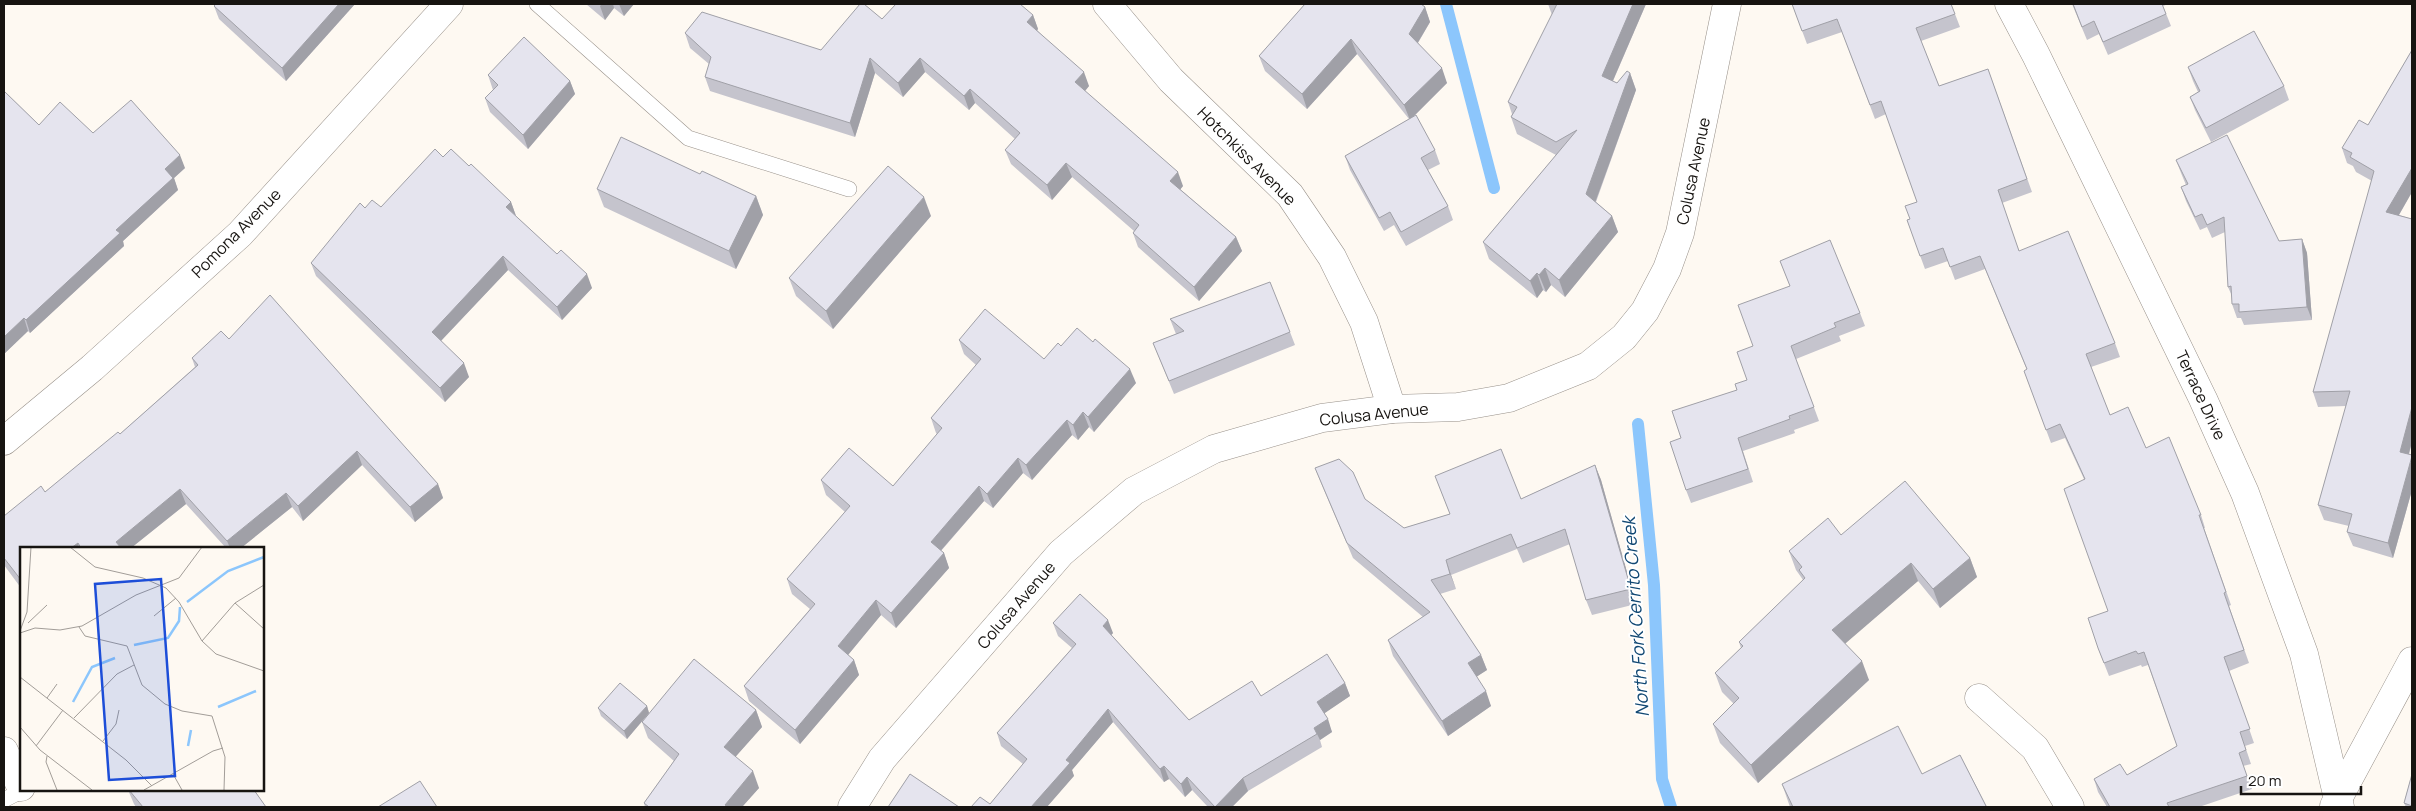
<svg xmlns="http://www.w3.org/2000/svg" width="2416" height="811" font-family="Manrope,sans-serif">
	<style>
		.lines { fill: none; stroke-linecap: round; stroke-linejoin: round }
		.stream { stroke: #8cc6fc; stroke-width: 12 }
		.lane-casing { stroke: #98918a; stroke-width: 16 }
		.street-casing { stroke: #98918a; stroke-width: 29 }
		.lane { stroke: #fff; stroke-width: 15 }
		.street { stroke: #fff; stroke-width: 28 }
		.wall { fill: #c5c4cd }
		.shaded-wall { fill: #a0a0a7 }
		.building { fill: #e5e4ee; stroke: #a0a0a7 }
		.labels { text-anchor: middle; stroke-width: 4; stroke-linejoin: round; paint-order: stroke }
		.street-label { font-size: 16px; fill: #171411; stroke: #fff }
		.water-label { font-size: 18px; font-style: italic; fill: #114873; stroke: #fff }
		.inset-river { fill: none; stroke: #8cc6fc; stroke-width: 2.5 }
		.inset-road { fill: none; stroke: #a29d98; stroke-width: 1 }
		.view { fill: #1d4ed8; fill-opacity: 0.15; stroke: #1d4ed8; stroke-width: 2.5 }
		.inset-edge { fill: none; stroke: #171411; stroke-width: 2.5 }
	</style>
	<rect width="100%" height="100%" fill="#fef9f2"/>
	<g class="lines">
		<g class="stream">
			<path d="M1446 4 1494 188"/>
			<path d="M1638 424 1654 585 1662 779 1671 807"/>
		</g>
		<defs>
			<g id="lane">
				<path d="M537 4 688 138 849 189"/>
				<path d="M4 800 23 790"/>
			</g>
			<g id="street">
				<path d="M1107 4 1171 80 1290 195 1332 257 1364 322 1392 409"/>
				<path d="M2009 4 2036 55 2203 399 2245 493 2304 654 2340 807"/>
				<path d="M4 441 92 368 240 234 449 4"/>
				<path d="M1979 698 2035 748 2070 807"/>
				<path d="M4 751 21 787"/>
				<path d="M2334 806 2412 661"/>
				<path d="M852 807 882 759 1061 553 1134 491 1214 449 1322 418 1392 409 1458 407 1509 398 1588 366 1624 337 1645 311 1667 269 1680 233 1727 4"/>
			</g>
		</defs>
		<use href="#lane" class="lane-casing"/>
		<use href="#street" class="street-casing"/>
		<use href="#lane" class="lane"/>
		<use href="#street" class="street"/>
	</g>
	<g class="wall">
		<path d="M355 4 286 81 219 19 214 6Z"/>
		<path d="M586 4H634L624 16 614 8 605 20Z"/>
		<path d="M1303 4H1421L1425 7 1430 22 1418 43 1447 83 1413 117 1435 150 1440 164 1428 170 1448 206 1453 220 1406 246 1394 225 1384 231 1350 170 1345 156 1409 119 1357 54 1307 109 1265 71 1259 56 1304 5Z"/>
		<path d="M1548 4H1646L1613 81 1617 83 1630 73 1636 90 1596 202 1612 216 1618 232 1565 297 1551 285 1546 292 1543 290 1537 298 1489 259 1483 242 1556 155 1517 134 1511 117 1512 114 1508 102 1552 15Z"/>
		<path d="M1792 4 1955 14 1960 27 1921 41 1939 86 1988 69 2032 192 2002 203 2019 251 2115 343 2120 357 2091 367 2110 415 2146 448 2201 515 2205 528H2204L2231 605 2229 606 2249 663 2229 671 2254 743 2245 746 2251 764 2243 766 2252 789 2199 807H2107L2098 792 2094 779 2127 775 2177 746 2148 665 2142 667 2141 665 2109 676 2098 648 2108 611 2084 479 2065 438 2051 443 2024 371 2027 370 1985 269 1955 280 1948 261 1925 269 1907 220 1910 219 1917 202 1886 114 1875 119 1842 32 1807 44Z"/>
		<path d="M2072 4H2168L2163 6 2171 26 2108 55 2099 34 2087 40Z"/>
		<path d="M1033 15 1038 29 1037 30 1089 86 1085 91 1183 186 1180 189 1236 237 1242 251 1199 301 1138 247 1133 233 1134 231 1072 177 1052 200 1011 164 1005 150 1015 139 975 103 969 110 925 72 903 97 875 73 855 137 710 91 705 77 709 64 690 48 685 33 821 50 882 19Z"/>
		<path d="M2412 50V192L2399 215 2412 219V442L2409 455H2412V490L2393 558 2353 546 2347 532 2349 526 2324 520 2318 505 2346 406 2318 407 2313 392 2372 181 2356 172 2353 166 2347 163 2342 148 2368 125Z"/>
		<path d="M2188 67 2284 86 2289 100 2211 142 2195 110 2190 97 2198 92 2193 81Z"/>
		<path d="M488 75 570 81 575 94 528 149 490 112 485 98 493 90Z"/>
		<path d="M4 91 39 125 93 133 185 168 174 178 178 190 123 241 124 246 30 333 28 331 4 354Z"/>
		<path d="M443 157 469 166 511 202 516 216 592 288 562 320 508 270 441 341 469 377 445 402 316 276 311 263 365 208 381 207Z"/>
		<path d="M2176 160 2279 241 2302 239 2307 253 2312 320 2244 325 2241 318H2237L2232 304V296L2228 287 2225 232 2212 238 2207 227 2200 230 2186 201 2181 187 2186 185 2181 173Z"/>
		<path d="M700 174 756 196 763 215 736 269 604 207 597 189Z"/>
		<path d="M931 216 833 329 796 296 789 278Z"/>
		<path d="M1780 261 1860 313 1865 326 1839 336 1841 341 1796 359 1819 421 1794 430 1795 433 1743 451 1753 482 1691 503 1686 490 1681 438 1737 390 1747 380 1753 346 1790 286Z"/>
		<path d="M1170 319 1290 332 1295 345 1174 394 1153 343 1176 334Z"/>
		<path d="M229 339 438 484 443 498 415 522 362 465 303 521 292 507 241 548H226L186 504 131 548H21V588L4 565V516L45 492 120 434 195 367 192 358Z"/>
		<path d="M959 340 1044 359 1061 346 1136 383 1094 432 1089 427 1078 440 1072 435 1032 480 1023 473 993 508 984 501 941 551 944 553 949 568 896 628 881 615 848 655 854 660 859 675 800 744 749 701 744 686 810 609 792 594 787 579 845 512 826 495 821 480 893 486 937 434 936 433 931 418 976 365 964 354Z"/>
		<path d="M1595 465 1601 480 1636 604 1592 615 1586 600 1570 544 1523 563 1517 549 1451 575 1456 589 1440 594 1481 655 1487 670 1476 677 1491 706 1448 736 1393 656 1388 640 1423 617 1353 558 1321 483 1315 468 1365 499 1404 528 1450 514 1435 476 1521 499Z"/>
		<path d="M1841 535 1970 558 1977 577 1940 608 1918 581 1845 643 1869 680 1758 783 1720 743 1713 724 1734 704 1722 692 1715 673 1741 648 1739 642 1803 580 1801 577 1796 570 1789 551Z"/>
		<path d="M1053 623 1113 633 1111 635 1189 720 1261 696 1345 683 1350 696 1324 713 1332 732 1320 740 1322 747 1248 791 1232 807H1208L1192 790 1185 797 1169 779 1164 782 1113 722 1072 770 1074 776 990 804 1023 764 1001 746 997 733 1072 648 1058 636Z"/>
		<path d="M647 706 649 713 756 710 762 727 735 757 759 788 742 807H645L644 803 674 761 648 738 642 722 649 713 627 739 601 716 598 708Z"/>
		<path d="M1960 755 1987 807H1790L1782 784 1922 774Z"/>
		<path d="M2412 774V807H2406L2404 803Z"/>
		<path d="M128 790H254L266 807H136L134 804Z"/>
	</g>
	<g class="shaded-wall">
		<path d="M339 4H355L286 81 282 68Z"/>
		<path d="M602 4H613L614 8 605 20 600 6Z"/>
		<path d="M619 4H634L624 16Z"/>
		<path d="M1633 4H1646L1608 92 1602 76Z"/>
		<path d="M1425 7 1430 22 1414 49 1409 34Z"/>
		<path d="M1033 15 1038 29 1033 36 1027 22Z"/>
		<path d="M1351 39 1357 54 1307 109 1302 94Z"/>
		<path d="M870 58 875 73 855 137 850 123Z"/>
		<path d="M920 58 925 72 903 97 898 83Z"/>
		<path d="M1442 68 1447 83 1410 120 1404 105Z"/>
		<path d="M1084 72 1089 86 1080 97 1075 82Z"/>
		<path d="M1630 73 1636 90 1592 211 1586 194Z"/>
		<path d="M570 81 575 94 528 149 523 135Z"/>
		<path d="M970 89 975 103 969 110 964 96Z"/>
		<path d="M180 155 185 168 174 178 178 190 123 241 124 246 30 333 26 320 165 169Z"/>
		<path d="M1066 163 1072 177 1052 200 1047 185Z"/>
		<path d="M2412 168V192L2392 227 2386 212Z"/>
		<path d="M1178 172 1183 186 1176 195 1170 181Z"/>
		<path d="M756 196 763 215 736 269 729 251Z"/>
		<path d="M924 197 931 216 833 329 826 311Z"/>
		<path d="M511 202 516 216 506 207Z"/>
		<path d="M1612 216 1618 232 1565 297 1559 280Z"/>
		<path d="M1236 237 1242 251 1199 301 1194 287Z"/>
		<path d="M2302 239 2307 253 2312 320 2307 307Z"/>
		<path d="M503 256 508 270 437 345 432 332Z"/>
		<path d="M1545 268 1551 285 1546 292 1539 275Z"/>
		<path d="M1537 273 1543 290 1537 298 1530 281Z"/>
		<path d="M587 274 592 288 562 320 557 307Z"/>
		<path d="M24 318 28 331 4 354V337Z"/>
		<path d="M464 363 469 377 445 402 440 388Z"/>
		<path d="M1130 369 1136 383 1094 432 1088 417Z"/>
		<path d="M2412 407V442L2405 467 2400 452Z"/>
		<path d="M1083 412 1089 427 1078 440 1073 425Z"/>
		<path d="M1067 420 1072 435 1032 480 1026 465Z"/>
		<path d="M357 451 362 465 303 521 298 506Z"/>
		<path d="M2412 456V490L2393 558 2388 543Z"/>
		<path d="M1018 458 1023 473 993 508 987 494Z"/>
		<path d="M1595 465 1601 480 1636 604 1631 589Z"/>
		<path d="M438 484 443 498 415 522 410 507Z"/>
		<path d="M979 486 984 501 936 556 931 542Z"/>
		<path d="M180 489 186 504 131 548H119L116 542Z"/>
		<path d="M286 493 292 507 241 548H230L227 541Z"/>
		<path d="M78 543 79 548H71Z"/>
		<path d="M944 553 949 568 896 628 891 613Z"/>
		<path d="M1970 558 1977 577 1940 608 1933 589Z"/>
		<path d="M1446 560 1451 575 1456 589 1450 574Z"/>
		<path d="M1911 563 1918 581 1839 649 1832 630Z"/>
		<path d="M876 600 881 615 843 661 838 646Z"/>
		<path d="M1108 620 1113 633 1108 639 1103 626Z"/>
		<path d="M1481 655 1487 670 1473 679 1468 663Z"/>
		<path d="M854 660 859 675 800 744 795 730Z"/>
		<path d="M1862 661 1869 680 1758 783 1751 765Z"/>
		<path d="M1345 683 1350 696 1322 715 1317 702Z"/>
		<path d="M1486 691 1491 706 1448 736 1442 721Z"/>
		<path d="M647 706 649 713 627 739 624 731Z"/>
		<path d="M1108 709 1113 722 1072 770 1074 776 1047 807H1031L1066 760Z"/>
		<path d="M756 710 762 727 730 763 724 747Z"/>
		<path d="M1328 719 1332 732 1320 740 1314 728Z"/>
		<path d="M1164 766 1169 779 1164 782 1160 769Z"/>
		<path d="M753 771 759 788 742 807H725V805Z"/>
		<path d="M1187 777 1192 790 1185 797 1181 784Z"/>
		<path d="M1243 778 1248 791 1232 807H1215Z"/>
	</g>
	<g class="building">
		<path d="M216 4H339L282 68 214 6Z"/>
		<path d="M860 4H864L882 19 896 4H1020L1033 15 1027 22 1084 72 1075 82 1178 172 1170 181 1236 237 1194 287 1133 233 1139 225 1066 163 1047 185 1005 150 1020 133 970 89 964 96 920 58 898 83 870 58 850 123 705 77 711 57 685 33 702 12 821 50Z"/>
		<path d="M1305 4H1421L1425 7 1409 34 1442 68 1404 105 1351 39 1302 94 1259 56Z"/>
		<path d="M1557 4H1633L1602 76 1617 83 1627 71 1630 73 1586 194 1612 216 1559 280 1545 268 1539 275 1537 273 1530 281 1483 242 1577 130 1556 142 1511 117 1517 107 1508 102Z"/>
		<path d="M1792 4H1951L1955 14 1916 28 1939 86 1988 69 2027 179 1998 190 2019 251 2068 231 2115 343 2086 354 2110 415 2128 407 2146 448 2169 437 2201 515H2199L2226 592 2224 593 2244 650 2224 657 2250 729 2240 732 2246 750 2239 753 2247 776 2167 803 2169 807H2110L2094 779 2120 764 2127 775 2177 746 2144 652 2138 654 2136 651 2104 663 2098 648 2088 618 2108 611 2064 489 2085 479 2060 424 2046 430 2024 371 2027 369 1980 256 1950 267 1943 248 1920 256 1907 220 1910 219 1905 206 1917 202 1881 101 1870 105 1837 19 1802 31Z"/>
		<path d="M2073 4H2162L2166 14 2103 42 2094 21 2082 27Z"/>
		<path d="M2254 31 2284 86 2206 128 2190 97 2200 91 2188 67Z"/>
		<path d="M524 37 570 81 523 135 485 98 498 85 488 75Z"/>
		<path d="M2412 50V168L2386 212 2412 219V407L2400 452 2412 455V456L2388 543 2347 532 2352 514 2318 505 2350 391 2313 392 2374 171 2350 157 2352 153 2342 148 2359 120 2368 125Z"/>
		<path d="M4 91 39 125 60 102 93 133 131 100 180 155 165 169 173 178 116 230 120 233 26 320 24 318 4 337Z"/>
		<path d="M1416 115 1435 150 1421 158 1448 206 1401 232 1390 212 1379 218 1345 156Z"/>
		<path d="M2227 135 2279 241 2302 239 2307 307 2239 312V304H2232L2231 286 2228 287 2224 217 2207 225 2202 214 2195 217 2181 187 2188 184 2176 160Z"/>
		<path d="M621 137 700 174 702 171 756 196 729 251 597 189Z"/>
		<path d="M435 149 443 157 451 149 469 166 471 164 511 202 506 207 557 254 561 250 587 274 557 307 503 256 432 332 464 363 440 388 311 263 360 203 365 208 372 200 381 207Z"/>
		<path d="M888 166 924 197 826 311 789 278Z"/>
		<path d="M1830 240 1860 313 1834 323 1836 327 1791 346 1814 407 1789 416 1790 419 1738 438 1748 469 1686 490 1670 442 1681 438 1672 411 1737 390 1735 384 1747 380 1737 352 1753 346 1738 305 1790 286 1780 261Z"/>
		<path d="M1270 282 1290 332 1169 381 1153 343 1184 331 1170 319Z"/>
		<path d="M270 295 438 484 410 507 357 451 298 506 286 493 227 541 180 489 116 542 121 548H81L78 543 71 548H21V580L4 558V516L41 486 45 492 118 432 120 434 198 365 192 358 221 331 229 339Z"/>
		<path d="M985 309 1044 359 1058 343 1061 346 1077 328 1093 342 1095 339 1130 369 1088 417 1083 412 1073 425 1067 420 1026 465 1018 458 987 494 979 486 931 542 944 553 891 613 876 600 838 646 854 660 795 730 744 686 815 604 787 579 850 506 821 480 849 448 893 486 942 428 931 418 981 359 959 340Z"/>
		<path d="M1501 449 1521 499 1595 465 1631 589 1586 600 1565 529 1517 548 1511 534 1446 560 1450 574 1431 580 1481 655 1468 663 1486 691 1442 721 1388 640 1430 612 1347 543 1315 468 1339 459 1353 472 1365 499 1404 528 1450 514 1435 476Z"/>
		<path d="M1905 481 1970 558 1933 589 1911 563 1832 630 1862 661 1751 765 1713 724 1739 698 1715 673 1743 646 1739 642 1805 578 1799 570 1802 567 1789 551 1828 518 1841 535Z"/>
		<path d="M1080 594 1108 620 1103 626 1189 720 1252 681 1261 696 1327 654 1345 683 1317 702 1328 719 1314 728 1317 734 1243 778 1215 807 1187 777 1181 784 1164 766 1160 769 1108 709 1066 760 1070 763 1031 807H971L980 797 990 804 1027 759 997 733 1076 644 1053 623Z"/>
		<path d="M694 659 756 710 724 747 753 771 725 805 728 807H649L644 803 679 754 642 722Z"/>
		<path d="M620 683 647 706 624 731 598 708Z"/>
		<path d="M1898 726 1922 774 1960 755 1986 806 1983 807H1793L1782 784Z"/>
		<path d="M910 774 959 807H888Z"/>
		<path d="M2412 774V806L2404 803Z"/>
		<path d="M420 781 437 807H378Z"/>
		<path d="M129 790H254L266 807H143Z"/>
	</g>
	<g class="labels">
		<g class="street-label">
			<text transform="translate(1247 156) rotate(45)" y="6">Hotchkiss Avenue</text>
			<text transform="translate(1693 171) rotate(-78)" y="6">Colusa Avenue</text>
			<text transform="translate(236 233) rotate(-45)" y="6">Pomona Avenue</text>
			<text transform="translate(2201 395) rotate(65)" y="6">Terrace Drive</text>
			<text transform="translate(1374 414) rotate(-6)" y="6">Colusa Avenue</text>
			<text transform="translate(1016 605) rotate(-49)" y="6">Colusa Avenue</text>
		</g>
		<g class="water-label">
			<text transform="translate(1636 617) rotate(-94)" y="6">North Fork Cerrito Creek</text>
		</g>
	</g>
	<g transform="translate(20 547)">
		<rect width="244" height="244" fill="#fef9f2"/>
		<path class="inset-river" d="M167 55 208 24 244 10M114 98 148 91 159 74 160 60M53 155 72 120 95 111M198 160 236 144M168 199 171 183"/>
		<path class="inset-road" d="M50 0 75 20 123 31 146 41 159 55 182 94 196 107 244 124M215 56 244 82M134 69 156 51M8 76 27 58M59 80 65 89 107 99 122 138 145 157 162 164 192 169 205 210 204 243M0 84 7 65 11 0M0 86 15 81 40 83 62 79 116 48 159 31 182 0M182 94 215 56 244 38M0 130 106 213 132 239M27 151 37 137M54 171 97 127 114 118M0 180 20 203 72 243M244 191V241M83 194 96 177 99 163M16 199 43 163M27 209 26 215 37 243M153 227 162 243M124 243 193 204 203 201"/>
		<path class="view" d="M141 32 155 229 89 233 75 37Z"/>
		<rect width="244" height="244" class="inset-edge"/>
	</g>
	<rect width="2416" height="811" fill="none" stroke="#171411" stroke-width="10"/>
	<path d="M2241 786v8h120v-8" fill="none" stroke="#171411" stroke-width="2.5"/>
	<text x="2248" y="786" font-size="15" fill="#171411" stroke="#ffffff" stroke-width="4" paint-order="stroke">20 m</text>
</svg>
